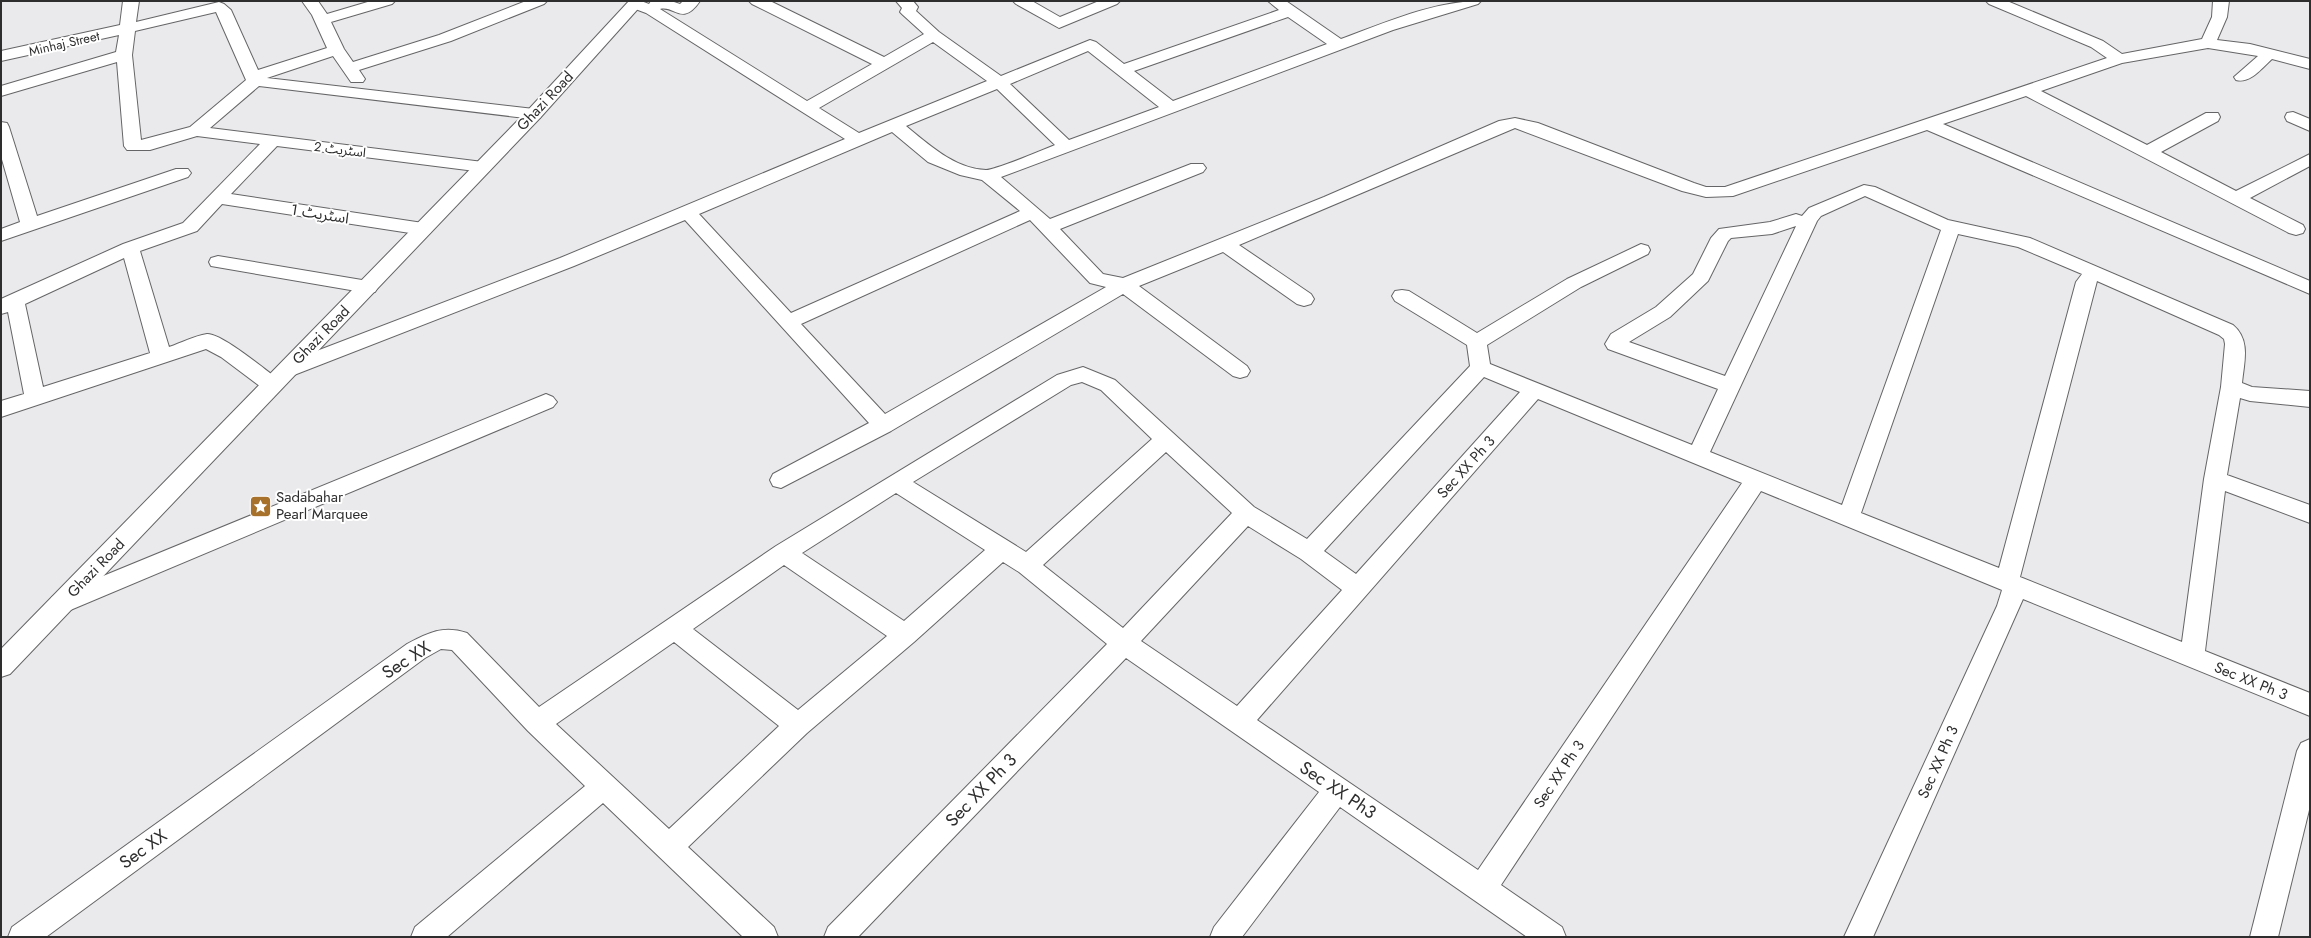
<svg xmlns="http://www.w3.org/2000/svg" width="2311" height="938" font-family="Jost,'Noto Sans Arabic',sans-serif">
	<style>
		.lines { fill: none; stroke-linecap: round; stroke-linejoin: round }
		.minor-casing { stroke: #656567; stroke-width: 2 }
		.major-casing { stroke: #656567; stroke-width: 2 }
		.minor { fill: #fff; fill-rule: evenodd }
		.major { fill: #fff; fill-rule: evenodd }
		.labels { text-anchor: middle; stroke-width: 4; stroke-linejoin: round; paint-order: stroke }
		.far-street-label { font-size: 13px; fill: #2e2e2f; stroke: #fff }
		.street-label { font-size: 15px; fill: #2e2e2f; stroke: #fff }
		.poi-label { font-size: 15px; fill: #2e2e2f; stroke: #fff; text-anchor: start }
		.near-street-label { font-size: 18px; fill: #2e2e2f; stroke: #fff }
	</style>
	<rect width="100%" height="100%" fill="#eaeaec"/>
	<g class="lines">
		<defs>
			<g id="minor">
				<path d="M123 1H139L136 22 219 2 224 4 231 10 258 70 327 48 312 15 302 1H318L327 14 371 1H395L392 4 331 22 344 49 353 62 439 35 526 1H547L544 4 451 41 359 70 365 79 363 82H351L333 56 267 78 534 109 540 110 542 114 540 118 534 119 259 86 210 128 483 162 489 163 492 167 489 171 483 172 277 146 231 194 423 223 430 225 432 229 430 233 423 235 222 204 197 231 140 251 169 347C181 343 194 336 207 334 221 333 266 370 279 380L282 385 279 390 272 392 265 390 221 357 206 349 1 417V401L24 394 8 312 1 314V299L123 244 183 223 260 144 197 136 150 150H127L124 146 117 62 1 96V86L116 52 119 35 1 61V51L120 25ZM216 12 246 80 190 127 141 140 132 55 135 31ZM124 258 150 353 43 387 25 304Z"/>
				<path d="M630 1H641L649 4 651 1H671L680 4 683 1H700C682 27 675 5 660 9L807 101 872 64 752 4 749 1H770L884 57 924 34 903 15 900 12 902 8 896 1H913L918 7 916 11 939 32 1001 76 1090 40 1096 42 1124 64 1279 10 1268 1H1286L1341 39C1385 23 1433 1 1481 1L1478 4 1393 30 1001 177 1050 219 1191 164H1203L1206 168 1203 172 1060 229 1103 274 1123 278 1324 197 1499 121 1515 118 1538 123 1694 183 1706 187H1725L2107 58 2091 47 1989 4 1986 1H2007L2103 41 2122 54 2202 39 2212 17 2213 1H2229L2227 17 2217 40 2250 44 2310 59V69L2272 59C2262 68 2250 84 2236 80L2234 77 2258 56 2208 48 2122 63 2041 91 2147 145 2206 113H2218L2220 117 2218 121 2161 152 2236 191 2310 154V166L2250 198 2303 225 2305 229 2303 233 2296 235 2289 233 2026 96 1943 124 2310 281V294L1927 130 1733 196 1706 197 1682 191 1515 128 1239 245 1311 294 1314 299 1311 304 1304 306 1297 304 1223 252 1139 286 1247 366 1250 371 1247 376 1240 378 1233 376 1123 294 891 431 781 488 773 486 770 480 773 474 869 423 685 220 574 266 294 375 287 377 280 375 277 370 280 365 560 258 845 139 646 13 630 7 627 4ZM1288 17 1327 44 1173 101 1134 71ZM933 42 987 81 859 133 819 108ZM1088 51 1159 107 1069 140 1010 84ZM997 89 1055 145C1043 150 995 170 986 170 955 169 928 144 906 126ZM892 132 928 162 960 175 982 180 1020 211 791 313 699 214ZM1030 220 1090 283 1106 287 885 414 801 324Z"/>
				<path d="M1013 1H1032L1060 17 1099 1H1120L1117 4 1059 28 1016 4Z"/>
				<path d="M2293 112 2310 119V131L2287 121 2285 117 2287 113Z"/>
				<path d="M1 122 7 123 9 127 37 216 176 169H188L191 173 188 177 1 241V229L20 222 1 156Z"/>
				<path d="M1864 185 1875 187 1948 220 2030 238 2233 325C2251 340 2244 362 2242 383L2252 387 2310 391V407L2250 401 2240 398 2227 475 2310 505V523L2225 491 2205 651 2310 693V716L2023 599 1873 937H1844L1997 606 2002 590 1761 491 1501 885 1562 927 1566 937H1527L1340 807 1242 937H1210L1214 927 1319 792 1126 658 858 937H824L828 927 1107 644 1019 572 1003 562 914 642 807 733 688 847 774 927 778 937H743L603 803 447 937H411L415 927 585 786 528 731 452 650 441 649 425 658 46 937H8L12 927 407 644C428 633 443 625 467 633L539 707 776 546 1057 375 1083 367 1115 380 1254 507 1307 539 1470 366 1467 345 1395 301 1392 296 1395 291 1402 290 1409 291 1477 333 1567 279 1641 244 1648 246 1650 250 1648 254 1581 287 1487 345 1490 364 1692 445 1718 389 1608 349 1605 344 1611 334 1656 307 1693 274 1711 238 1719 229 1770 222 1796 214 1802 216 1809 208ZM1865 196 1941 230 1842 505 1710 452 1817 221 1821 216ZM1796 226 1725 376 1629 342 1670 317 1708 281 1728 241 1731 238 1772 234ZM1958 234 2018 247 2082 274 2076 282 1999 568 1861 513ZM2097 281 2219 335 2224 339 2225 344 2221 387 2204 479 2182 642 2020 577ZM1484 377 1520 392 1356 574 1324 551ZM1082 382 1101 390 1152 439 1026 552 913 482 1071 385ZM1538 399 1742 483 1478 870 1257 720ZM1166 452 1232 513 1123 628 1043 565ZM896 493 985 550 904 621 802 553ZM1248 526 1301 559 1342 590 1237 706 1141 641ZM784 565 887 636 798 710 693 629ZM674 642 779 726 669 829 556 724Z"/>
				<path d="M218 256 368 281 375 282 378 287 375 292 368 293 211 266 209 262 211 258Z"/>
				<path d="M546 394 553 397 557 402 553 407 68 611 60 614 52 611 48 604 52 597Z"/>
				<path d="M2310 739V806L2278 937H2250L2297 751 2301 743Z"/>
			</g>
			<path id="major" d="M629 1H645L540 118 10 674 1 677V649L528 110Z"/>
		</defs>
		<use href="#minor" class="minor-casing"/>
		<use href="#major" class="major-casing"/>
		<use href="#minor" class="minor"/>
		<use href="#major" class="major"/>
	</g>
	<defs>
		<symbol id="sight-square" viewBox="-11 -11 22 22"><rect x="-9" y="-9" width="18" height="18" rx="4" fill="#a7702b" stroke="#fff"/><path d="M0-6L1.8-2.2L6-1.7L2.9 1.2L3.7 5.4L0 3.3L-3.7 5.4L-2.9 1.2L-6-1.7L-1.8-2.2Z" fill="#fff"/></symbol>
	</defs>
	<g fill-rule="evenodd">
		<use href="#sight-square" x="248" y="494" width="25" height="25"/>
	</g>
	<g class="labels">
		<g class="far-street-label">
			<text transform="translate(64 43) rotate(-13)" y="5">Minhaj Street</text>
			<text transform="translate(340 149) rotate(7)" y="5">اسٹریٹ 2</text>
		</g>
		<g class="street-label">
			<text transform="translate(545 101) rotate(-47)" y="5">Ghazi Road</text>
			<text transform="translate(320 214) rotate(9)" y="5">اسٹریٹ 1</text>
			<text transform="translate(321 335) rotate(-46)" y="5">Ghazi Road</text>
			<text transform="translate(1466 467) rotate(-48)" y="5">Sec XX Ph 3</text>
			<text transform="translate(96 568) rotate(-46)" y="5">Ghazi Road</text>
			<text transform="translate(2251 681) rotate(22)" y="5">Sec XX Ph 3</text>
			<text transform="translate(1938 762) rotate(-66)" y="5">Sec XX Ph 3</text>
			<text transform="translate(1559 774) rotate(-56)" y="5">Sec XX Ph 3</text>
		</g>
		<g class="poi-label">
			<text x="276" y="502">Sadabahar<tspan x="276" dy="17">Pearl Marquee</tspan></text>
		</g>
		<g class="near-street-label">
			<text transform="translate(406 660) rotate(-33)" y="6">Sec XX</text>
			<text transform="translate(981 790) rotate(-46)" y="6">Sec XX Ph 3</text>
			<text transform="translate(1338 790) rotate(34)" y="6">Sec XX Ph3</text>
			<text transform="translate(143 849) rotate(-36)" y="6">Sec XX</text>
		</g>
	</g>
	<rect width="2311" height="938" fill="none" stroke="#2e2e2f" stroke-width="4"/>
</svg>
